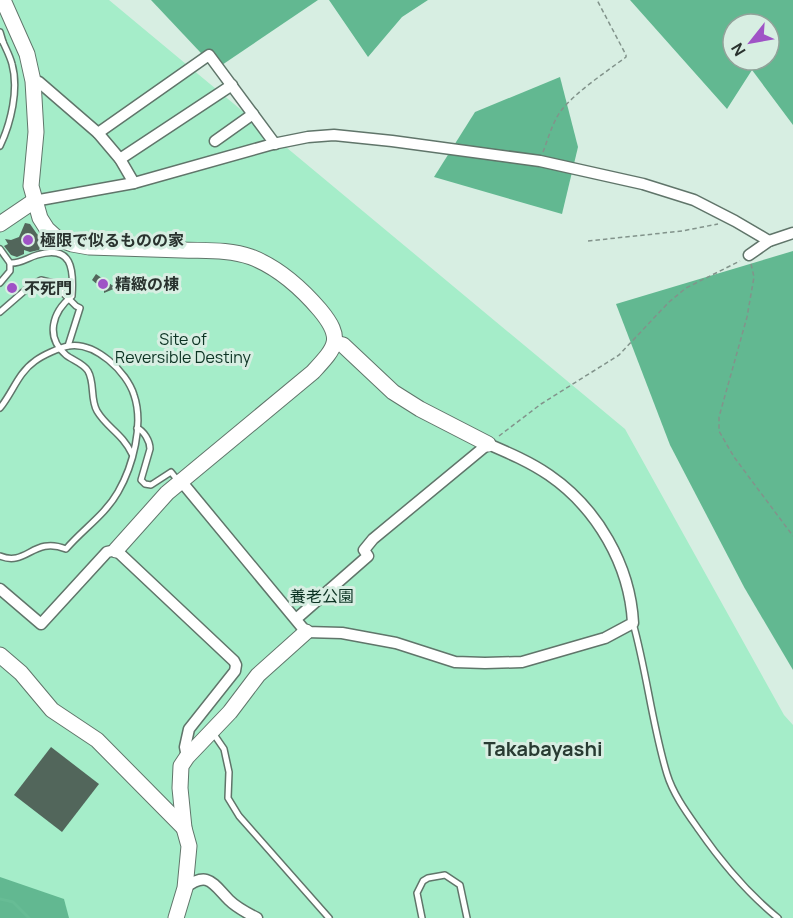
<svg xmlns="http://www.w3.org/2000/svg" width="793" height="918" font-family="Manrope,'Noto Sans JP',sans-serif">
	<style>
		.green { fill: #a5edc9 }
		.forest { fill: #62b891; fill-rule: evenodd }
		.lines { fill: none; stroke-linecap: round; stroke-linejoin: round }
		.stream { stroke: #67bc95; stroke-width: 3 }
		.building { fill: #52665b }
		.lane-casing { stroke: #60756a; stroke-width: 8 }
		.street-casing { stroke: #60756a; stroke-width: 13 }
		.secondary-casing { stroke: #60756a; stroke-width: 17 }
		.path { stroke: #82938b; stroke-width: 1.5; stroke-dasharray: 4.5 3; stroke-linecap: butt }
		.lane { stroke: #fff; stroke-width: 5 }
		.street { stroke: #fff; stroke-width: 10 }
		.secondary { stroke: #fff; stroke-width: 15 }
		.poi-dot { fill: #9f53c6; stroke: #d7eee2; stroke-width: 2 }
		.labels { text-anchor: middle; stroke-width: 6; stroke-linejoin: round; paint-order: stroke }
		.poi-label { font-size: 16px; font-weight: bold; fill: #29322e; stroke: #d7eee2; text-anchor: start }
		.park-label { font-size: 16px; fill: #0c3323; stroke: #d7eee2 }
		.quarter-label { font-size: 20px; font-weight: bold; fill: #283b32; stroke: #d7eee2 }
	</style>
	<rect width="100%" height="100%" fill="#d7eee2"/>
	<path class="green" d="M0 0H109L625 429 784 715 793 725V918H0Z"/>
	<g class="forest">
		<path d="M151 0H318L216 69Z"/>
		<path d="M329 0H428L402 17 368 57Z"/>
		<path d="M630 0H793V125L752 70 727 109ZM733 24H769V60H733Z"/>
		<path d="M560 77 578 147 562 214 434 177 475 112Z"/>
		<path d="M793 251V670L744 587 670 445 616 304Z"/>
		<path d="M0 877 64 899 69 918H0Z"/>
	</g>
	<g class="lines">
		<path class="stream" d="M0 899 13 902 29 918"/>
	</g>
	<g class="building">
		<path d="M25 223 30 224 37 234 44 240 39 250 30 252 24 250V254L17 257 11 255 4 246 8 244 5 239 11 240 19 237Z"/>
		<path d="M96 274 116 288 104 293V290L92 280Z"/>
		<path d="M51 747 99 784 62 832 14 795Z"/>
	</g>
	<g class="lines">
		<defs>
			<g id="lane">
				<path d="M0 32 3 42"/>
				<path d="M0 39 3 42C6 49 10 56 12 64 19 89 11 123 0 146"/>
				<path d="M0 249 10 263C20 264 27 258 37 255 72 244 74 269 72 296 52 312 45 337 66 355 72 360 83 363 88 371 95 383 90 399 97 411 107 428 122 433 132 454"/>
				<path d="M0 283 10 271V263"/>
				<path d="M0 312 30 286 41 280 53 283 76 306 80 308 68 346"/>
				<path d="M0 408C13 392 18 373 35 361 43 355 59 348 68 346 95 341 127 372 134 395 144 424 133 466 118 492 105 515 83 529 66 549 33 536 27 567 0 556"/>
				<path d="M137 428C144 431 150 441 150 449L141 480 145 484 151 485 171 472 175 477"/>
				<path d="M633 623C647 673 652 725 667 774 673 794 687 813 699 830 722 863 746 892 778 918"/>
				<path d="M213 733 224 749 229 772 228 798 239 816 329 918"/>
				<path d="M422 918 417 893 423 881 428 878 445 875 460 885 467 918"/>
			</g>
			<g id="street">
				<path d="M33 81 39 82 98 133 209 55 275 144"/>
				<path d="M98 133 120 159 134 183"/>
				<path d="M215 141 253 114"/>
				<path d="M120 159 232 85"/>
				<path d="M34 201 134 183 273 144 308 137 334 135 392 141 540 161 643 184 694 200 735 221 769 241"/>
				<path d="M749 255 769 241 793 233"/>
				<path d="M181 481 306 632 342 633 396 643 455 662 485 663 522 662 605 638 633 623C630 565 597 508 549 475 530 462 509 453 488 444L373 539 364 550 368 556 296 619"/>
				<path d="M0 589 41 624 107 552 116 550 234 661 236 665 235 671 189 729 185 747 187 757"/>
				<path d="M185 888C208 870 213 884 229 900 237 908 247 913 257 918"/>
			</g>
			<g id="secondary">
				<path d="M3 0 27 54 33 81 36 132 31 186 40 218 47 229 58 239 72 244 89 247C120 248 151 249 182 250 204 251 229 249 251 257 277 267 302 289 320 310 344 339 336 347 313 372L167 493 116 550"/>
				<path d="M0 224 34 201"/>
				<path d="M335 343 343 345 393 392 420 409 488 444"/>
				<path d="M0 655 21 673 52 710 97 740 184 828"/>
				<path d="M176 918 185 888 189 846 184 828 180 788 181 766 187 757 230 712 258 675 306 632"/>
			</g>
		</defs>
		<use href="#lane" class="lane-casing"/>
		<use href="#street" class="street-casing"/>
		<use href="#secondary" class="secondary-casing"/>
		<g class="path">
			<path d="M543 152C548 139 552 124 560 112 574 93 606 72 626 57V55L597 0"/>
			<path d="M588 241 682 231 718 224"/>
			<path d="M751 264 754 277 747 317 719 417V431L734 457 793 536"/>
			<path d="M499 436 541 404 619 355 669 302 686 288 740 261"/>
		</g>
		<use href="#lane" class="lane"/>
		<use href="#street" class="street"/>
		<use href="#secondary" class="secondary"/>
	</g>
	<g class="poi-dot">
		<circle cx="28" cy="240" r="6"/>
		<circle cx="103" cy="284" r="6"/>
		<circle cx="12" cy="288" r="6"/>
	</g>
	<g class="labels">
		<g class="poi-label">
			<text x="40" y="246">極限で似るものの家</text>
			<text x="115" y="290">精緻の棟</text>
			<text x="24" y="294">不死門</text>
		</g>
		<g class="park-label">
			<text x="183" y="345">Site of<tspan x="183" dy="18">Reversible Destiny</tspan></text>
			<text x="322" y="602">養老公園</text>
		</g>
		<g class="quarter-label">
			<text x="543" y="756">Takabayashi</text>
		</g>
	</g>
	<g transform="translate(751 42) rotate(239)"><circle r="28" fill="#d7eee2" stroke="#91a39a" stroke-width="1.5"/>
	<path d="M0-4.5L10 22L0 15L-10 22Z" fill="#9f53c6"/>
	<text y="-9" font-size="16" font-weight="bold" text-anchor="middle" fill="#29322e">N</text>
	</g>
</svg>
